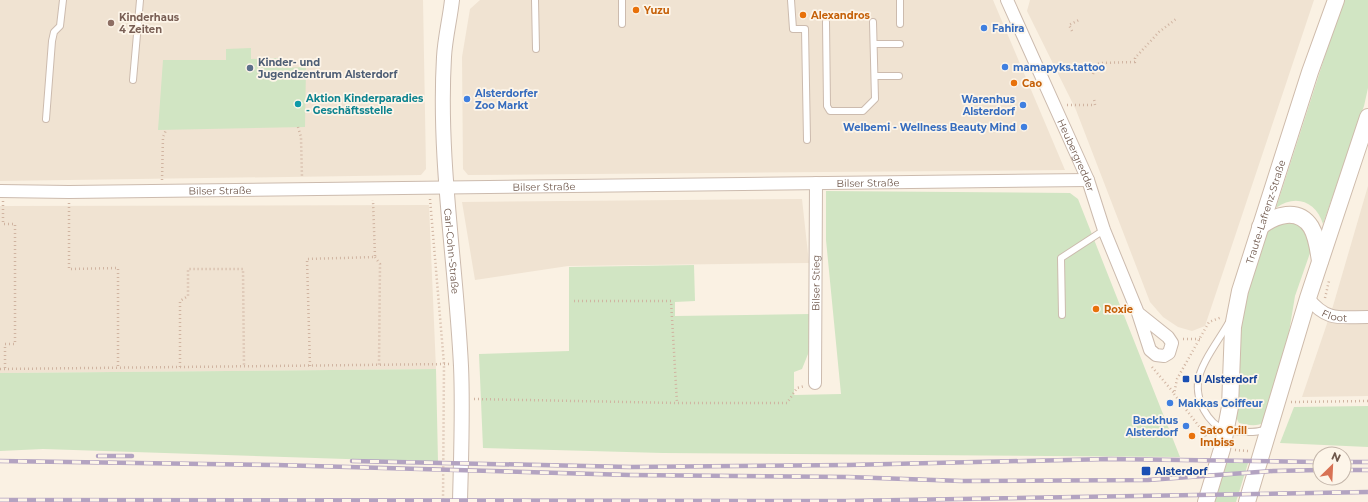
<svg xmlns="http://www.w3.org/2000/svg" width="1368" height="502" font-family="Montserrat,sans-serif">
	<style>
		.residential { fill: #f0e3d2 }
		.green { fill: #d1e5c3 }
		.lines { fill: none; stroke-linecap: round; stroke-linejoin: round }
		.service-casing { stroke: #ccbbae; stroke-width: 8 }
		.minor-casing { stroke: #ccbbae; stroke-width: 14 }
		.tertiary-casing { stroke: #ccbbae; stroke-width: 16 }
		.secondary-casing { stroke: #cebbab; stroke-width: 18 }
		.path { stroke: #d0b4a1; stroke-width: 2.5; stroke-dasharray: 1 3; stroke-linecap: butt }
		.service { stroke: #fff; stroke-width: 6 }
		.minor { stroke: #fff; stroke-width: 12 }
		.tertiary { stroke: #fff; stroke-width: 14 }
		.secondary { stroke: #fff; stroke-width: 16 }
		.rail-casing { stroke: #b3a3c1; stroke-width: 4.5 }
		.rail { stroke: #fdf5e9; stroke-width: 3; stroke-dasharray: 9; stroke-linecap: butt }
		.food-dot { fill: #e8710a; stroke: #fdf5e9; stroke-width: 1.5 }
		.education-dot { fill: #8d6e63; stroke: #fdf5e9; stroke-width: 1.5 }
		.shop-dot { fill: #3f7fe0; stroke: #fdf5e9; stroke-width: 1.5 }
		.service-dot { fill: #5c6f8a; stroke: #fdf5e9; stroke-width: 1.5 }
		.culture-dot { fill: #0f9aa8; stroke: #fdf5e9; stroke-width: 1.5 }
		.transit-dot { fill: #1a4fb4; stroke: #fdf5e9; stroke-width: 1.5 }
		.labels { text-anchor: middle; stroke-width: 3.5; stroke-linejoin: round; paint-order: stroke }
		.food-label { font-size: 10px; font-weight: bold; fill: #c56008; stroke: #fdf5e9; text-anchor: start }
		.education-label { font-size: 10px; font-weight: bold; fill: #785e54; stroke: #fdf5e9; text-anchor: start }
		.shop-label { font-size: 10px; font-weight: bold; fill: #366cbe; stroke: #fdf5e9; text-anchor: start }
		.service-label { font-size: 10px; font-weight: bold; fill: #4e5e75; stroke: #fdf5e9; text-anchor: start }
		.culture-label { font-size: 10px; font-weight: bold; fill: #0d838f; stroke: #fdf5e9; text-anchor: start }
		.street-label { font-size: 10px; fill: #6f584c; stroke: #fdf5e9 }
		.transit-label { font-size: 10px; font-weight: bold; fill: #164399; stroke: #fdf5e9; text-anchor: start }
	</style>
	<rect width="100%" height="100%" fill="#faf1e3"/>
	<g class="residential">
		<path d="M0 0H423L426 169 421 175 0 181Z"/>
		<path d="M480 0H993L1065 170 468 175 463 169 462 57 470 9Z"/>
		<path d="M1030 0H1314L1205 326 1192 331 1178 327 1163 317 1150 302 1076 110 1027 11Z"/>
		<path d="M1368 186V396L1302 397 1333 306Z"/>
		<path d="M802 199 809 263 568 266 475 280 462 202Z"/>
		<path d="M429 205 436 369 0 373V206Z"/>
	</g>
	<g class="green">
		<path d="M1343 0H1368V88L1364 106 1323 224C1316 201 1295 194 1276 208Z"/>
		<path d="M251 48V59L282 58 283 68 306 67 305 127 158 130 163 60H226V49Z"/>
		<path d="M826 191 1070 193 1078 199 1180 457 663 453 483 448 479 354 569 351V267L694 265 695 301 675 302V316L810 314V349L802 369 794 372V395L841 394 826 240Z"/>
		<path d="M1287 220 1304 227 1311 243 1310 253 1295 296 1288 338 1264 422C1258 427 1247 425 1239 423L1236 417 1239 395V337L1243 306 1266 234 1269 229Z"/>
		<path d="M436 369 438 462 43 449 0 451V373Z"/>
		<path d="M1368 406V447L1280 443 1294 407Z"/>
		<path d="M1225 459 1249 460 1236 502H1212Z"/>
	</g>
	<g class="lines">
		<defs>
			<g id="service">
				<path d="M535 0 536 49"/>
				<path d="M791 0 793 29H805L807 140"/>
				<path d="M900 0V24"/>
				<path d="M826 22 827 106 830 111H863L875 99 873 22"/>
				<path d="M622 24V0"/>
				<path d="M874 44H900"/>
				<path d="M875 76H899"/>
				<path d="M133 80 140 0"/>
				<path d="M46 119 52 41 54 32 60 26 63 0"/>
				<path d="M1062 315 1061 258 1104 230"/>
				<path d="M1228 324C1219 340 1200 364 1198 382 1196 400 1207 423 1225 430 1231 432 1239 432 1246 432 1254 432 1261 432 1267 428"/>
			</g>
			<g id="minor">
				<path id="s1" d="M1007 0 1088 180 1104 230 1138 313 1150 350 1156 355 1164 356 1169 353 1172 343 1168 337 1138 313"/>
				<path id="s2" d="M0 191 69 192 1088 180"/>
				<path id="s3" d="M1308 298C1327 322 1340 317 1368 317"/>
				<path id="s4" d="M815 383 816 183"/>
			</g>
			<g id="tertiary">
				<path id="s5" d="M452 0C450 19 445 38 444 57 438 160 456 263 461 366 463 411 461 457 460 502"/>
			</g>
			<g id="secondary">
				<path d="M1260 227C1275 215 1298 207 1311 227 1317 237 1318 249 1320 261"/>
				<path id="s6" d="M1206 502 1222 449 1230 407 1233 327 1240 291 1310 72 1336 0"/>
				<path d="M1247 502 1308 298 1368 117"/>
			</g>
		</defs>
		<use href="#service" class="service-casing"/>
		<use href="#minor" class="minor-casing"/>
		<use href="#tertiary" class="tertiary-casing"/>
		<use href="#secondary" class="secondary-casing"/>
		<g class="path">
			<path d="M1072 31 1069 25 1079 20"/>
			<path d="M1093 74 1096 65 1100 63 1135 62V58L1159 32 1176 19"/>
			<path d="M1067 105H1095L1094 99"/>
			<path d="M298 127 301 137 302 178"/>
			<path d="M162 180 163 137 166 130"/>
			<path d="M430 199 444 364 443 502"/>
			<path d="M3 201V224H15V344H5V369"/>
			<path d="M69 203V269L118 268V368"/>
			<path d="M375 257 380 264 379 365"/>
			<path d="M1325 298 1329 281"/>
			<path d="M574 301H671L677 403"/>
			<path d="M1183 339H1201"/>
			<path d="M310 366 307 259 375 257 373 200"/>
			<path d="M180 367V301L188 296V269H243L244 367"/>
			<path d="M1152 367 1174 393"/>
			<path d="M0 369 449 364"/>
			<path d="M474 399 677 403H787L797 388 805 386"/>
			<path d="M1291 402 1368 401"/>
			<path d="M1208 444 1205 434 1174 394 1177 379 1209 322 1222 317"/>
			<path d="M1235 450 1248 451"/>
			<path d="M1190 468 1193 470 1190 471"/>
			<path d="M1164 471 1167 468"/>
		</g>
		<use href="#service" class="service"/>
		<use href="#minor" class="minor"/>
		<use href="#tertiary" class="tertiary"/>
		<use href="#secondary" class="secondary"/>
		<defs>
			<g id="rail">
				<path d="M98 456H132"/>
				<path d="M0 461 276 465 630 475 848 477 962 481 1148 480 1273 471 1320 470"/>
				<path d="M352 461 630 467 848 465 1109 459 1320 462"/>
				<path d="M1344 462H1368"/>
				<path d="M1344 470H1368"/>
				<path d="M0 500 845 501 1368 492"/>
			</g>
		</defs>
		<use href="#rail" class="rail-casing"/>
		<use href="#rail" class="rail"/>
	</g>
	<g class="food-dot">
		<circle cx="636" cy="10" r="4"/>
		<circle cx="803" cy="15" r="4"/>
		<circle cx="1014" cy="83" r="4"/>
		<circle cx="1096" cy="309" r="4"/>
		<circle cx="1192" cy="436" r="4"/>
	</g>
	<circle class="education-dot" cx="111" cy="23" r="4"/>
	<g class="shop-dot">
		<circle cx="984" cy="28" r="4"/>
		<circle cx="1005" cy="67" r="4"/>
		<circle cx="467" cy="99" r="4"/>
		<circle cx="1023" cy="105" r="4"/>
		<circle cx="1024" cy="127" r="4"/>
		<circle cx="1170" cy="403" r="4"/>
		<circle cx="1186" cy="426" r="4"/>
	</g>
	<circle class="service-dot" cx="250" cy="68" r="4"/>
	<circle class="culture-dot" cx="298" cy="104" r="4"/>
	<g class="transit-dot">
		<rect x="1182" y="375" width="8" height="8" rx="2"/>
		<rect x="1141" y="466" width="10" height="10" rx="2"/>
	</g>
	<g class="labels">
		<g class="food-label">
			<text x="644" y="14">Yuzu</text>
			<text x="811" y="19">Alexandros</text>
			<text x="1022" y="87">Cao</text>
			<text x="1104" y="313">Roxie</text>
			<text x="1200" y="434">Sato Grill<tspan x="1200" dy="12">Imbiss</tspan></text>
		</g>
		<g class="education-label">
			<text x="119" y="21">Kinderhaus<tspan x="119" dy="12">4 Zeiten</tspan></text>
		</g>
		<g class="shop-label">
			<text x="992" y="32">Fahira</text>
			<text x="1013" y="71">mamapyks.tattoo</text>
			<text x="475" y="97">Alsterdorfer<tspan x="475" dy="12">Zoo Markt</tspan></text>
			<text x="1015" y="103" text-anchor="end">Warenhus<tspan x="1015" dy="12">Alsterdorf</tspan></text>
			<text x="1016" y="131" text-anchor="end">Welbemi - Wellness Beauty Mind</text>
			<text x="1178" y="407">Makkas Coiffeur</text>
			<text x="1178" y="424" text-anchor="end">Backhus<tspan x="1178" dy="12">Alsterdorf</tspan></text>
		</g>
		<g class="service-label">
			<text x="258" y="66">Kinder- und<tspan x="258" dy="12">Jugendzentrum Alsterdorf</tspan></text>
		</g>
		<g class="culture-label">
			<text x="306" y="102">Aktion Kinderparadies<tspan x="306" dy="12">- Geschäftsstelle</tspan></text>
		</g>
		<g class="street-label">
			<text dy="4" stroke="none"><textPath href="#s1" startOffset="170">Heubergredder</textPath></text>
			<text dy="4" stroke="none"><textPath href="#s2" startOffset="868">Bilser Straße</textPath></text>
			<text dy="4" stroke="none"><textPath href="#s2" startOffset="544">Bilser Straße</textPath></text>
			<text dy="4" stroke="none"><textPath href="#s2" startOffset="220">Bilser Straße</textPath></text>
			<text dy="4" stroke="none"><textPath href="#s6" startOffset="298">Traute-Lafrenz-Straße</textPath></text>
			<text dy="4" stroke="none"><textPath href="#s5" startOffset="252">Carl-Cohn-Straße</textPath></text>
			<text dy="4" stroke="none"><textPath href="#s4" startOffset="100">Bilser Stieg</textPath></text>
			<text dy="4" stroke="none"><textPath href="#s3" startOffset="33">Floot</textPath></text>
		</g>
		<g class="transit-label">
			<text x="1194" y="383">U Alsterdorf</text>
			<text x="1155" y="475">Alsterdorf</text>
		</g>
	</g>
	<g transform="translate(1332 466) rotate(24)"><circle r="19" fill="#fdf5e9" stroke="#c4b6aa"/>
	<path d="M0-3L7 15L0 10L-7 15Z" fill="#d87254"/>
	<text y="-6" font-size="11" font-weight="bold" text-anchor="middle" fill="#6f584c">N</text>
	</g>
</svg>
